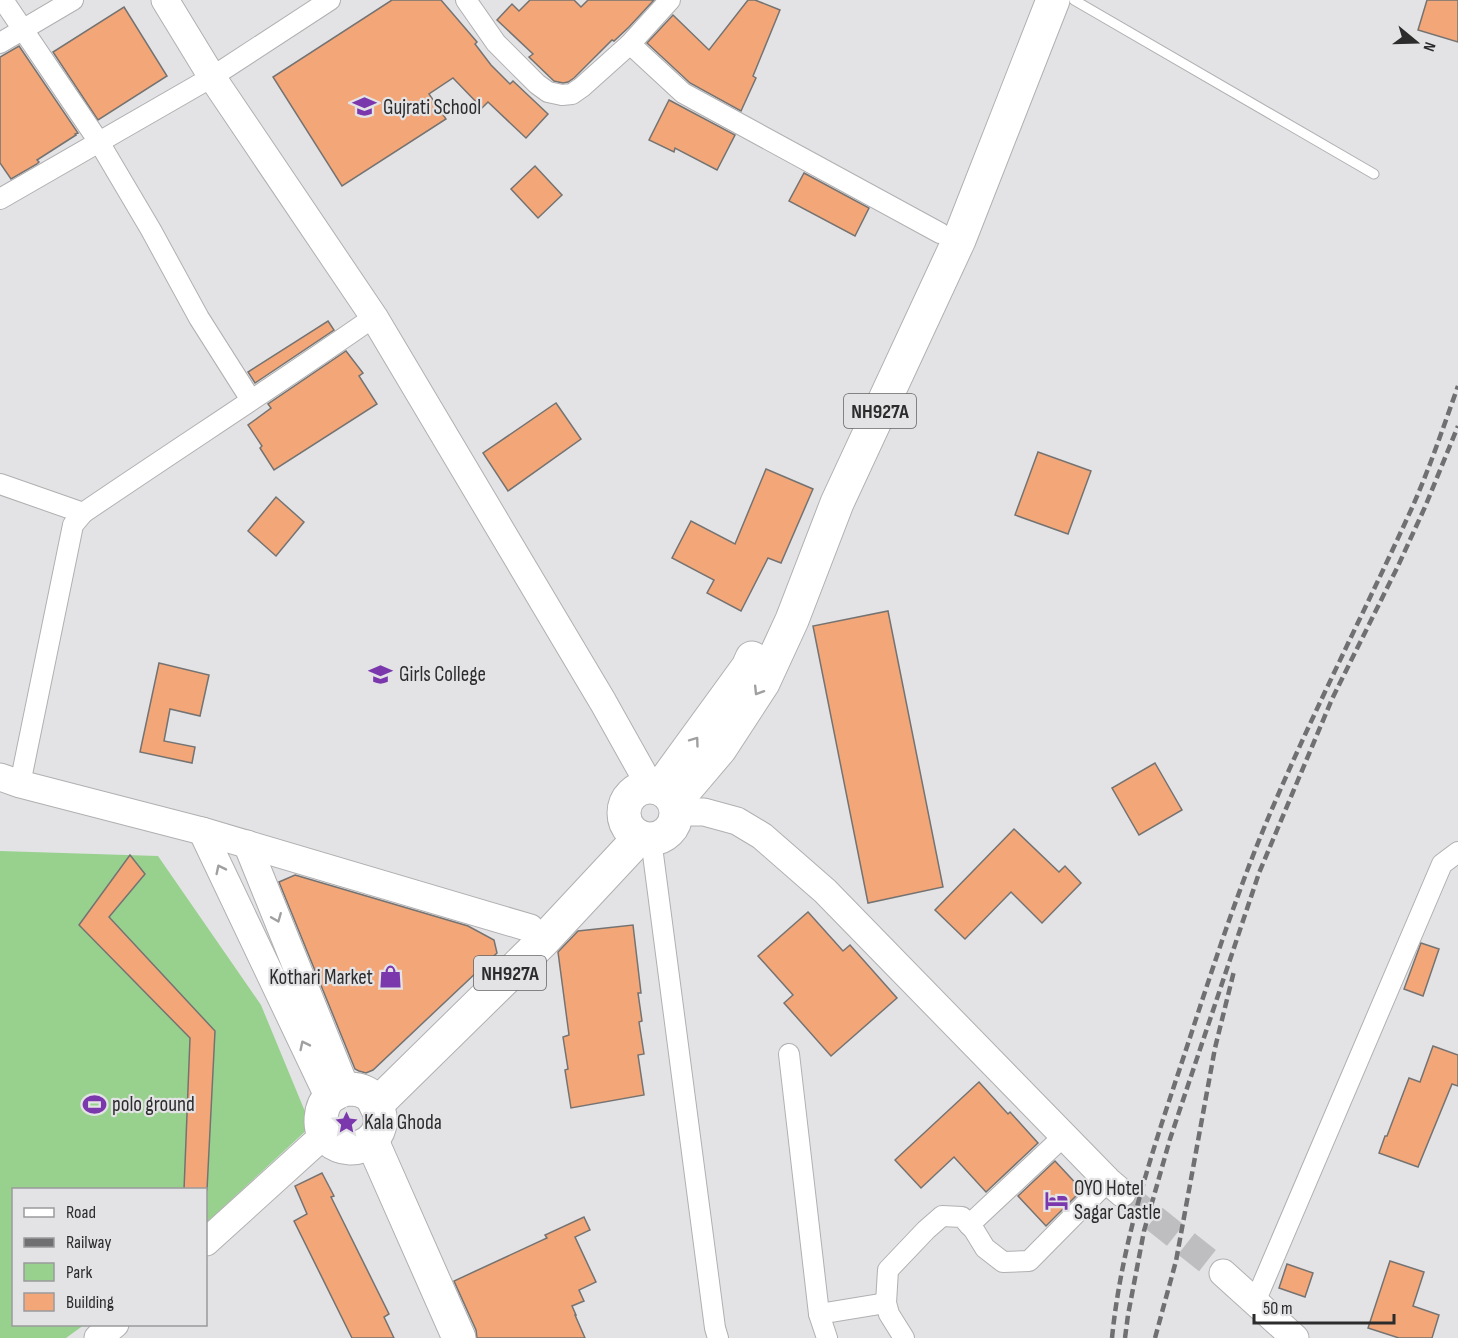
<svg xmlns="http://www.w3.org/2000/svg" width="1458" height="1338" font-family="'Sofia Sans Condensed',sans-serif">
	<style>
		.green { fill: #98d18d }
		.building { fill: #f3a778; stroke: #757372; stroke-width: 1.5 }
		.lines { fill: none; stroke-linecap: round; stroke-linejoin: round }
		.secondary-tunnel { stroke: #bebec1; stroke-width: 27; stroke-dasharray: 27 14; stroke-linecap: butt }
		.lane-casing { stroke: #b0b0b2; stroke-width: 11 }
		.street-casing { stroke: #b0b0b2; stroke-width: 22 }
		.secondary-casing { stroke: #b0b0b2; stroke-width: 29 }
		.highway-casing { stroke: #b0b0b2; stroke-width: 35 }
		.lane { stroke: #fff; stroke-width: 9 }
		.street { stroke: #fff; stroke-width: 20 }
		.secondary { stroke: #fff; stroke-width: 27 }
		.highway { stroke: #fff; stroke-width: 33 }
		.rail { stroke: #707072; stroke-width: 4.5; stroke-dasharray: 9 4.5; stroke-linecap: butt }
		.oneway { stroke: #a0a0a0 }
		.labels { text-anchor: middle; stroke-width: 4.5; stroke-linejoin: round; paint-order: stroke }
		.shield { fill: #e3e3e6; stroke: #636364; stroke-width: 1.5 }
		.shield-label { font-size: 20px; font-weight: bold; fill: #2c2c2d }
		.poi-label { font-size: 21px; fill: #2c2c2d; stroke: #e3e3e6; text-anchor: start }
	</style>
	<rect width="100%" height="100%" fill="#e3e3e6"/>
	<path class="green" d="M0 851 158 856 261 1005 311 1126 206 1223V1190H14V1324L84 1325 66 1338H0Z"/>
	<g class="building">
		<path d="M392 0H441L477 42 475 44 491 65 510 84 513 81 548 114 526 138 488 102 482 108 453 78 429 94 446 119 342 186 273 77Z"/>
		<path d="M530 0H574L581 7 588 0H654L629 27 614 41 612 40 574 78 568 82 563 83 554 81 529 57 533 54 497 20 512 4 519 11Z"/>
		<path d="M748 0H755L780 10 753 76 756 78 741 111 690 83 647 43 673 15 709 50Z"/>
		<path d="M1427 0H1458V42L1418 30Z"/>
		<path d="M124 7 167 76 98 120 53 52Z"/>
		<path d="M19 46 78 133 75 134 76 135 37 160 39 162 37 164 11 179 0 163V57Z"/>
		<path d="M669 100 735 135 717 170 675 148 674 152 649 140Z"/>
		<path d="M535 166 562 195 538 218 511 189Z"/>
		<path d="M804 173 869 208 855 236 789 201Z"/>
		<path d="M328 321 334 330 255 383 248 372Z"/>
		<path d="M346 351 363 373 359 376 377 404 274 470 260 448 262 446 248 425 271 408 268 404Z"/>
		<path d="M556 403 581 439 508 491 483 453Z"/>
		<path d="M1038 452 1091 471 1068 534 1015 515Z"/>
		<path d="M766 469 813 489 781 563 768 558 741 611 707 593 714 580 672 558 691 521 735 544Z"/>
		<path d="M276 497 304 522 276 556 248 531Z"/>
		<path d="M888 611 943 887 868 903 813 626Z"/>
		<path d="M159 663 209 675 200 716 170 709 164 741 195 747 192 763 140 752Z"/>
		<path d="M1155 763 1182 810 1139 835 1112 788Z"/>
		<path d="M1014 829 1059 872 1065 866 1081 883 1042 923 1011 892 965 939 935 910Z"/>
		<path d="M130 855 145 874 109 917 215 1031 207 1190H184L190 1038 79 925Z"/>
		<path d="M295 875 468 926 494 940 497 953 373 1070 366 1073 359 1071 355 1069 279 882Z"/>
		<path d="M808 912 843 951 850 945 897 998 831 1056 784 1003 793 995 758 956Z"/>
		<path d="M633 925 641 993H638L642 1021 639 1022 644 1054 638 1055 644 1095 571 1108 565 1070 568 1069 563 1037 569 1035 558 952 578 931Z"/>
		<path d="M1421 943 1439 949 1423 996 1404 989Z"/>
		<path d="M1433 1046 1458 1055V1086L1452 1084 1418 1167 1379 1153 1385 1136H1387L1409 1078 1420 1082Z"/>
		<path d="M979 1082 1008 1114 1010 1112 1038 1143 986 1192 954 1157 921 1188 895 1160Z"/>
		<path d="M1055 1161 1082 1190 1046 1226 1018 1196Z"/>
		<path d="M322 1173 334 1196 331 1197 389 1314 384 1317 394 1338H352L294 1221 307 1214 295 1186Z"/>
		<path d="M584 1217 590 1230 575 1237 596 1282 579 1290 584 1301 572 1306 576 1315H575L585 1338H477L476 1330 454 1281 547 1238 545 1235Z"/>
		<path d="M1390 1261 1424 1272 1413 1306 1439 1315 1432 1338H1399L1368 1328Z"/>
		<path d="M1287 1264 1313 1273 1305 1297 1279 1288Z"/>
	</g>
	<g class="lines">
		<path class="secondary-tunnel" d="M1122 1193 1223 1273"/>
		<defs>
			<path id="lane" d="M1074 0 1374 174"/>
			<g id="street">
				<path d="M3 0 99 142 151 230 199 318 251 400"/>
				<path d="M466 0 496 43 537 84 548 92 562 95 572 94 582 87 630 44 670 0"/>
				<path d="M0 43 73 0"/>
				<path d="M630 44 683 93 940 233"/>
				<path d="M0 199 212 77 330 0"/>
				<path d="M0 484 83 513"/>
				<path d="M20 784 73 525 83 513C180 447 278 384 374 317"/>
				<path d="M651 839 715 1328 718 1338"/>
				<path d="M789 1054 819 1314 827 1338"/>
				<path d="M969 1225 1065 1135"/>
				<path d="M1255 1302 1442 864 1458 852"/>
				<path d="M819 1314 886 1303"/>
				<path d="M904 1338 889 1314 886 1303 888 1270 926 1230 942 1216 962 1217 974 1230 985 1248 1003 1262 1029 1261 1108 1181"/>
			</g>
			<g id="secondary">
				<path d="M165 0 212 77 374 317 603 702 650 786"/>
				<path d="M0 777 20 784 202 831 530 928"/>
				<path d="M676 812H704L737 821 762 836 825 891 1108 1181 1122 1193"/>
				<path d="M202 831 329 1098"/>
				<path d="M247 844 346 1089"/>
				<path d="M206 1242 324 1135"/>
				<path d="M1223 1273 1295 1338"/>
				<path d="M98 1338 115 1324"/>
			</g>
			<g id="highway">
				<circle cx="650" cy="813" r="26"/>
				<path d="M660 788 748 667 752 658"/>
				<path d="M675 802 720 749 763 683 792 620 837 503 959 240 1053 0"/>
				<path d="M346 1089C352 1089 359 1089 364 1092 370 1094 373 1099 376 1105 393 1135 356 1163 328 1139 317 1129 320 1106 330 1097 334 1094 341 1091 346 1089Z"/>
				<path d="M376 1105 543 941 640 837"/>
				<path d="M372 1141 459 1338"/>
			</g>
		</defs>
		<use href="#lane" class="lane-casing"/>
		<use href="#street" class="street-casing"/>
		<use href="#secondary" class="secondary-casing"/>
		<use href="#highway" class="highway-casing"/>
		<use href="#lane" class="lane"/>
		<use href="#street" class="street"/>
		<use href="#secondary" class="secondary"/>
		<use href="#highway" class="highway"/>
		<g class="rail">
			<path d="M1112 1338C1121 1247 1150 1158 1179 1071 1207 986 1234 899 1269 816 1313 712 1364 613 1411 510 1429 470 1443 428 1458 386"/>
			<path d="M1125 1338 1128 1315 1144 1231 1170 1139 1259 873 1332 699 1398 566 1425 507 1458 426"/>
			<path d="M1155 1338 1176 1261 1215 1048 1234 971"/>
		</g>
	</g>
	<defs><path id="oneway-chevron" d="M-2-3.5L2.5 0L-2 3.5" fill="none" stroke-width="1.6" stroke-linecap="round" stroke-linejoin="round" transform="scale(1.5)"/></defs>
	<g class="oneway">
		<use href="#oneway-chevron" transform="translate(758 691) rotate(122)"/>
		<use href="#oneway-chevron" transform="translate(695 741) rotate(-54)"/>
		<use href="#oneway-chevron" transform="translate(220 869) rotate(-116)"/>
		<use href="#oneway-chevron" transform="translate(277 918) rotate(68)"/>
		<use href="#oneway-chevron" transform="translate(304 1045) rotate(-116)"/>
	</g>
	<defs>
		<symbol id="school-bare" viewBox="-9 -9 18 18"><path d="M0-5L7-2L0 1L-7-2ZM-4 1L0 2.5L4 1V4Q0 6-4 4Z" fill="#7b38ac" stroke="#e3e3e6" stroke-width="2.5" paint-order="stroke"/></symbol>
		<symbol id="university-bare" viewBox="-9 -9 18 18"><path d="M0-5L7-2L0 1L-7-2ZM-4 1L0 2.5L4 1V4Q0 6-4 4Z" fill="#7b38ac" stroke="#e3e3e6" stroke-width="2.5" paint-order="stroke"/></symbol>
		<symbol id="shop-bare" viewBox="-9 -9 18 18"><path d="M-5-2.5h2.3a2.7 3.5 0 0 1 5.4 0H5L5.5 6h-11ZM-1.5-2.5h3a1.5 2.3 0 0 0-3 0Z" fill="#7b38ac" stroke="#e3e3e6" stroke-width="2.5" paint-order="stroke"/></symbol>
		<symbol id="stadium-bare" viewBox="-9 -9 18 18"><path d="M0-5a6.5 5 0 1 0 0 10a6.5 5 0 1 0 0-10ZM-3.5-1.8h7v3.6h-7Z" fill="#7b38ac" stroke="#e3e3e6" stroke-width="2.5" paint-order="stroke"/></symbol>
		<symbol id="sight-bare" viewBox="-9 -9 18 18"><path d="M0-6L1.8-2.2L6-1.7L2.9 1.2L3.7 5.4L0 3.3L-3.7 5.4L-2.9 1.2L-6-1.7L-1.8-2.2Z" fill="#7b38ac" stroke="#e3e3e6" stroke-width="2.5" paint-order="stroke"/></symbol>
		<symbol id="hotel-bare" viewBox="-9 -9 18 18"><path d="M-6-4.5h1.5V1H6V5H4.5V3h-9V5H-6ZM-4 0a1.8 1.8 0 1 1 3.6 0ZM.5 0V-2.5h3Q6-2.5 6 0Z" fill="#7b38ac" stroke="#e3e3e6" stroke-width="2.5" paint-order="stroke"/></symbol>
	</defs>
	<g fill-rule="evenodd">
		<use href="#school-bare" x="348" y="90" width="33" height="33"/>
		<use href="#university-bare" x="364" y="658" width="33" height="33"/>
		<use href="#shop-bare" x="374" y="960" width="33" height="33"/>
		<use href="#stadium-bare" x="78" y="1088" width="33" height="33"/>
		<use href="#sight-bare" x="330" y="1106" width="33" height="33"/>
		<use href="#hotel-bare" x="1040" y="1184" width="33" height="33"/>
	</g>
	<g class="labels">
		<g class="shield">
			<rect x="844" y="394" width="72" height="34" rx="4.5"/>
			<rect x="474" y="956" width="72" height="34" rx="4.5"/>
		</g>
		<g class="shield-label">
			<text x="880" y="418">NH927A</text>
			<text x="510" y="980">NH927A</text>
		</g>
		<g class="poi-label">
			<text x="383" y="114">Gujrati School</text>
			<text x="399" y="681">Girls College</text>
			<text x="373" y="984" text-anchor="end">Kothari Market</text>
			<text x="112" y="1111">polo ground</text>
			<text x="364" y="1129">Kala Ghoda</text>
			<text x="1074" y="1195">OYO Hotel<tspan x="1074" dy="24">Sagar Castle</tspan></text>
		</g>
	</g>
	<rect x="12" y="1188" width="195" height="138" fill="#e3e3e6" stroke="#9a9a9c" stroke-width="1.5"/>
	<rect x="24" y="1208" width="30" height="9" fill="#ffffff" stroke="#9a9a9c" stroke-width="1.5"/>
	<text x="66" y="1218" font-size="18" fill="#2c2c2d">Road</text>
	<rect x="24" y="1238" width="30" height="9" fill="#707072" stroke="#9a9a9c" stroke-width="1.5"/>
	<text x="66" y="1248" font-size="18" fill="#2c2c2d">Railway</text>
	<rect x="24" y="1263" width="30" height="18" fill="#98d18d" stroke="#9a9a9c" stroke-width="1.5"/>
	<text x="66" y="1278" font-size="18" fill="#2c2c2d">Park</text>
	<rect x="24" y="1293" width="30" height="18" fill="#f3a778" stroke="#9a9a9c" stroke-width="1.5"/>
	<text x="66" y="1308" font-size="18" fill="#2c2c2d">Building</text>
	<g transform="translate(1416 42) rotate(109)" stroke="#e3e3e6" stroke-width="4.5" paint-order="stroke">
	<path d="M0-4.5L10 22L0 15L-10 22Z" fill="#2c2c2d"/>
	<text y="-9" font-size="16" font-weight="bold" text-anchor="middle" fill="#2c2c2d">N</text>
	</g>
	<path d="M1254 1314v9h140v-9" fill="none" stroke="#2c2c2d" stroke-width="3"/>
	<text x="1263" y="1314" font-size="18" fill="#2c2c2d" stroke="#e3e3e6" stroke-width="4.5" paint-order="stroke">50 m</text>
</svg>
